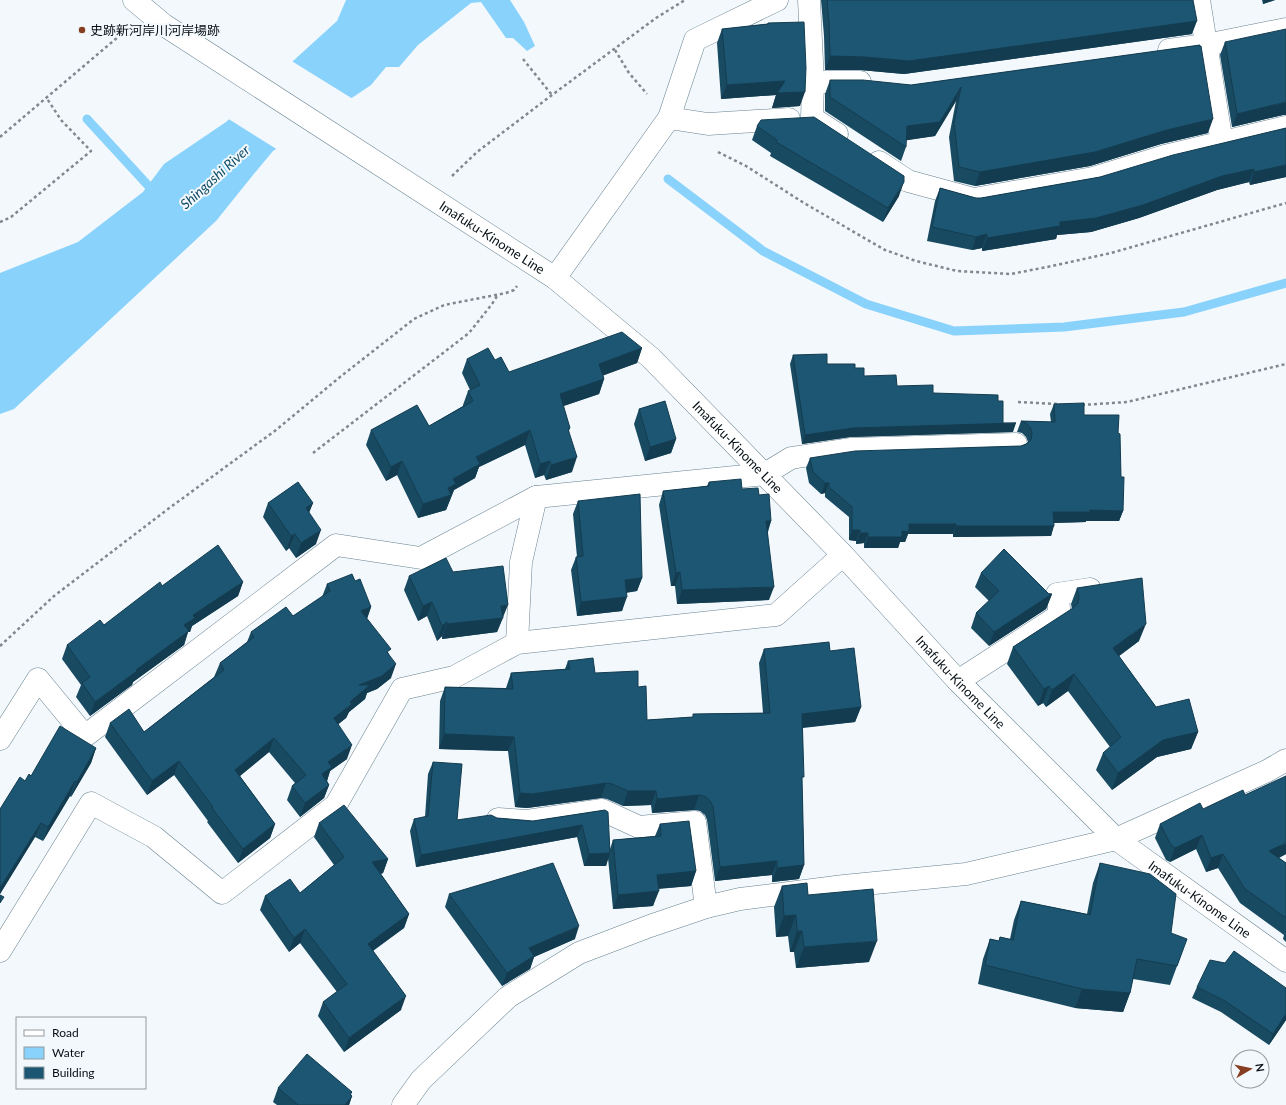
<svg xmlns="http://www.w3.org/2000/svg" width="1286" height="1105" font-family="Lato,'Noto Sans JP',sans-serif">
	<style>
		.water { fill: #88d2fb }
		.pier { fill: #f2f8fb }
		.lines { fill: none; stroke-linecap: round; stroke-linejoin: round }
		.stream { stroke: #88d2fb; stroke-width: 9 }
		.minor-casing { stroke: #688291; stroke-width: 23 }
		.major-casing { stroke: #688291; stroke-width: 23 }
		.path { stroke: #81888d; stroke-width: 2.5; stroke-dasharray: 3 3; stroke-linecap: butt }
		.minor { stroke: #fff; stroke-width: 22 }
		.major { stroke: #fff; stroke-width: 22 }
		.wall { fill: #184a62 }
		.shaded-wall { fill: #143c50 }
		.building { fill: #1c5672; stroke: #143c50 }
		.poi-dot { fill: #863d21; stroke: #f2f8fb; stroke-width: 1.5 }
		.labels { text-anchor: middle; stroke-width: 4; stroke-linejoin: round; paint-order: stroke }
		.poi-label { font-size: 13px; fill: #060f15; stroke: #f2f8fb; text-anchor: start }
		.street-label { font-size: 13px; fill: #060f15; stroke: #f2f8fb }
		.water-label { font-size: 14px; font-style: italic; fill: #114d68; stroke: #f2f8fb }
	</style>
	<rect width="100%" height="100%" fill="#f2f8fb"/>
	<path class="water" d="M346 0H510L524 22 535 46 527 51 513 38H506L481 2 471 3 418 45 399 67H386L371 85 273 151 253 175 216 221 14 409 0 414V273L78 242 143 192 164 164 226 122 337 21Z"/>
	<path class="pier" d="M290 60 353 99 278 150 227 118Z"/>
	<g class="lines">
		<g class="stream">
			<path d="M87 119 155 193"/>
			<path d="M668 179 763 251 866 304 954 331 1064 327 1184 312 1286 283"/>
		</g>
		<defs>
			<g id="minor">
				<path d="M809 0 813 82"/>
				<path d="M1199 0 1222 143"/>
				<path d="M1169 50 1206 45 1286 29"/>
				<path d="M669 118 708 124 789 119"/>
				<path d="M837 134 812 118 813 82H860"/>
				<path d="M879 162 908 181 974 199 1093 178 1165 156 1286 127"/>
				<path d="M555 278 669 118 695 40 777 0"/>
				<path d="M517 643 521 562 536 497"/>
				<path d="M958 681 1060 615 1057 594 1090 589"/>
				<path d="M0 739 38 679 85 736 336 545 421 558 536 497 765 474 791 458 850 449 1016 444"/>
				<path d="M498 819 527 821 602 810 639 827 695 822 706 907"/>
				<path d="M0 951 91 803 154 837 222 893 336 805 402 689 454 677 517 643 776 615 843 555"/>
				<path d="M403 1105 421 1080 508 997 579 953 650 926 706 907 740 899 844 886 966 874 1116 839 1267 771 1286 760"/>
			</g>
			<g id="major">
				<path id="s1" d="M134 0 164 25 555 278 651 358 843 555 958 681 1116 839 1286 961"/>
			</g>
		</defs>
		<use href="#minor" class="minor-casing"/>
		<use href="#major" class="major-casing"/>
		<g class="path">
			<path d="M615 50 629 73 647 94"/>
			<path d="M523 59 552 95"/>
			<path d="M0 137 118 37"/>
			<path d="M718 152 746 166 804 203 885 250 916 261 957 271 1011 274 1052 266 1111 253 1286 203"/>
			<path d="M452 176 477 152 552 95 656 18 685 0"/>
			<path d="M0 222 11 217 91 151 61 120 46 97"/>
			<path d="M1018 402 1057 404"/>
			<path d="M1082 405 1127 402 1286 364"/>
			<path d="M313 453 469 333 492 304 497 296"/>
			<path d="M0 646 54 596 168 509 276 430 340 377 414 319 444 305 506 293 514 290 517 286"/>
		</g>
		<use href="#minor" class="minor"/>
		<use href="#major" class="major"/>
	</g>
	<g class="wall">
		<path d="M821 0H1193L1192 34 904 74 860 70H825L824 36Z"/>
		<path d="M1262 0H1275L1263 4Z"/>
		<path d="M768 23 800 106 772 108 776 95 721 99 717 43 722 29 767 24Z"/>
		<path d="M1225 42 1283 115 1232 127 1220 55Z"/>
		<path d="M1200 45 1208 133 1161 144 1090 166 975 186 954 181 949 137 956 101 935 136 906 140V147L901 161 825 111V94L830 80 911 85Z"/>
		<path d="M757 126 899 196 883 222 770 156 771 153 752 140Z"/>
		<path d="M1286 128V177L1250 185 1249 182 1217 190 1139 218 1091 232 1057 235 1056 239 982 251V248L972 250 927 241 935 201 940 188 976 198H981L1100 177Z"/>
		<path d="M642 348 637 363 603 375 604 379 599 394 563 406 570 428 569 431 572 472 546 480 544 475 535 478 525 445 479 467 475 478 454 490 446 510 418 518 397 475 386 481 366 445 371 430 429 426 463 406V405L468 391 470 390 462 373 467 359 495 360 509 372Z"/>
		<path d="M793 355 827 364 855 368 864 376 897 386 933 393 998 401 1003 423 1013 432 850 437 802 444 790 364Z"/>
		<path d="M1054 404 1084 415 1118 433 1121 477 1123 511 1119 521H1086V522L1054 523 1051 536 953 537V534H908L905 542H900L898 548H864V543L856 544V541L849 540V517L825 497V493L821 494 809 483 806 468 810 458 1021 446 1026 444 1028 442 1026 437 1022 433 1017 432 1021 421 1051 422 1050 414Z"/>
		<path d="M639 409 676 439 671 453 645 461 634 424Z"/>
		<path d="M709 482 742 489 759 495 771 521 768 532 769 600 677 604 675 586H671L659 505 663 491 707 486Z"/>
		<path d="M578 501 642 578 637 591 626 593 622 611 577 616 571 570 576 557H577L573 514Z"/>
		<path d="M268 503H313L309 512 316 544 296 558 289 548 286 551 263 517Z"/>
		<path d="M453 572 503 620H502L497 632 442 639V636L437 641 427 616 418 621 404 590 409 576Z"/>
		<path d="M981 573 1052 594 1046 609 989 646 971 628 976 613 989 601 975 587Z"/>
		<path d="M355 581 371 607 367 619 389 654 391 678 377 689 367 693 365 699 349 712 346 718 338 724 347 759 330 771 327 781 329 785 324 798 300 817 287 800 292 786 295 783 269 752 240 776 275 824 270 838 238 863 207 822 208 821 174 775 147 795 105 737 110 723 144 732 214 677 220 663 247 642 251 632 293 616 322 597 327 584Z"/>
		<path d="M243 582 238 596 192 626 190 632H188L184 645 133 682 132 685 90 716 76 697 81 685 62 659 67 645 104 625Z"/>
		<path d="M1077 588 1139 641 1119 656 1156 707 1198 732 1191 749 1157 757 1112 790 1096 770 1103 753 1110 747 1068 691 1046 707 1043 703 1038 706 1007 664 1013 647 1072 609 1071 604Z"/>
		<path d="M764 649 830 651 861 707 855 722 803 728 802 783 804 865 799 879 772 882V875L715 881 707 820 705 815 700 811 694 810 652 813 651 805 623 806 607 799 601 798 527 808 515 807 508 751 439 749 440 701 445 687 506 688 511 673 565 669 568 661 595 673 638 687 647 720 693 717V714L763 713 759 663Z"/>
		<path d="M96 748 91 763 71 797 70 796 43 841 35 837 0 894V809L31 776Z"/>
		<path d="M433 762 457 820 497 818 533 821 605 810 610 849 613 840 655 836 660 824 696 871 691 886 658 889 653 906 613 909 608 858 606 866H584L577 837 416 867 410 831 414 819 425 817 428 774Z"/>
		<path d="M1245 795 1286 854 1279 858 1286 863V942L1283 939 1284 935 1240 903 1218 868 1206 872 1196 849 1170 862 1166 860 1155 838 1160 824Z"/>
		<path d="M319 823 388 859 383 873 381 874 409 914 404 928 373 951 401 1010 344 1052 318 1016 323 1002 337 992 300 943 289 952 260 910 265 896 300 893 334 865 314 837Z"/>
		<path d="M1100 863 1171 933 1180 958 1170 985 1133 979 1130 993 1123 1012 1075 1008 978 984 983 959 990 939 999 941 1000 937 1010 939 1014 920 1021 901 1087 914 1093 883Z"/>
		<path d="M782 886 808 895 869 962 796 968 794 952H790L788 936 776 937 774 907Z"/>
		<path d="M449 894 575 939 534 957 530 969 502 986 445 907Z"/>
		<path d="M1225 963 1286 988V1020L1269 1045 1221 1012 1192 998 1197 987Z"/>
		<path d="M278 1088 351 1095 352 1096 349 1105H277L273 1102Z"/>
	</g>
	<g class="shaded-wall">
		<path d="M1264 0H1275L1263 4Z"/>
		<path d="M1197 21 1192 34 904 74 860 70H825L830 56Z"/>
		<path d="M785 81 805 92 800 106 772 108 776 95 721 99 727 85Z"/>
		<path d="M961 87 956 101 935 136 902 141 907 126Z"/>
		<path d="M1286 102V115H1283L1232 127 1237 114Z"/>
		<path d="M1213 119 1208 133 1161 144 1090 166 975 186 980 172 1167 130Z"/>
		<path d="M1286 165V177L1250 185 1254 172Z"/>
		<path d="M1254 169 1249 182 1217 190 1139 218 1091 232 1057 235 1056 239 982 251 987 238 1060 222 1222 176Z"/>
		<path d="M904 182 899 196 883 222 888 208Z"/>
		<path d="M987 234 982 248 972 250 976 237Z"/>
		<path d="M642 348 637 363 594 379 599 364Z"/>
		<path d="M604 379 599 394 555 409 560 394Z"/>
		<path d="M1016 423 1013 432 850 437 802 444 805 435 853 428Z"/>
		<path d="M530 430 525 445 479 467 475 478 454 490 446 510 418 518 423 504 448 488 453 479 476 457Z"/>
		<path d="M676 439 671 453 645 461 650 447Z"/>
		<path d="M577 457 572 472 546 480 551 465Z"/>
		<path d="M402 461 397 475 386 481 391 467Z"/>
		<path d="M550 461 544 475 535 478 540 464Z"/>
		<path d="M825 483H829L825 493 821 494Z"/>
		<path d="M313 503 307 518 306 508Z"/>
		<path d="M1090 510 1123 511 1119 521H1086V522L1049 523 1053 512Z"/>
		<path d="M766 521H771L766 535Z"/>
		<path d="M909 524H956L953 534H908L905 542H900L898 548H864L868 537Z"/>
		<path d="M956 526H1054L1051 536 953 537Z"/>
		<path d="M321 530 316 544 296 558 301 543Z"/>
		<path d="M852 530H860L856 541 849 540Z"/>
		<path d="M860 533H868L864 543 856 544Z"/>
		<path d="M295 534 289 548 286 551 291 536Z"/>
		<path d="M680 572 675 586H671L676 573Z"/>
		<path d="M642 578 637 591 620 593 625 580Z"/>
		<path d="M243 582 238 596 192 626 190 632H188L184 645 133 682 132 685 90 716 95 702 136 670 184 625 193 615Z"/>
		<path d="M774 587 769 600 677 604 682 590Z"/>
		<path d="M1052 594 1046 609 989 646 994 632Z"/>
		<path d="M627 597 622 611 577 616 581 602Z"/>
		<path d="M432 602 427 616 418 621 423 606Z"/>
		<path d="M508 605 497 632 442 639 447 624 501 606Z"/>
		<path d="M371 607 366 621 361 611Z"/>
		<path d="M447 622 442 636 437 641 442 626Z"/>
		<path d="M1146 624 1139 641 1107 665 1113 648Z"/>
		<path d="M396 664 391 678 377 689 367 693 365 699 349 712 346 718 329 732 334 718 350 702 359 685Z"/>
		<path d="M1074 674 1068 691 1046 707 1052 690Z"/>
		<path d="M1049 686 1043 703 1038 706 1044 689Z"/>
		<path d="M861 707 855 722 797 728 802 714Z"/>
		<path d="M1198 732 1191 749 1157 757 1112 790 1118 773 1163 740Z"/>
		<path d="M444 734 514 737 508 751 439 749Z"/>
		<path d="M274 738 269 752 230 784 235 770Z"/>
		<path d="M352 745 347 759 330 771 327 781 322 774 328 762Z"/>
		<path d="M96 748 91 763 71 797 77 782Z"/>
		<path d="M179 761 174 775 147 795 152 781Z"/>
		<path d="M75 781 70 796 43 841 48 827Z"/>
		<path d="M606 783 601 798 527 808 515 807 520 793Z"/>
		<path d="M329 785 324 798 300 817 305 803Z"/>
		<path d="M628 791H656L651 805 623 806Z"/>
		<path d="M699 795 694 810 652 813 657 799Z"/>
		<path d="M41 823 35 837 0 894V888Z"/>
		<path d="M275 824 270 838 238 863 243 849Z"/>
		<path d="M582 825 577 837 416 867 421 855Z"/>
		<path d="M1202 835 1196 849 1170 862 1175 848Z"/>
		<path d="M1286 843V854L1264 865 1269 851Z"/>
		<path d="M610 853 606 866H584L589 854Z"/>
		<path d="M1223 854 1218 868 1206 872 1211 858Z"/>
		<path d="M388 859 383 873 367 876 372 862Z"/>
		<path d="M777 861 772 875 715 881 720 867Z"/>
		<path d="M804 865 799 879 772 882 777 868Z"/>
		<path d="M696 871 691 886 652 889 657 875Z"/>
		<path d="M659 891 653 906 613 909 618 895Z"/>
		<path d="M409 914 404 928 362 958 368 944Z"/>
		<path d="M796 915 788 936 776 937 784 916Z"/>
		<path d="M579 926 575 939 534 957 530 969 502 986 507 973 529 948Z"/>
		<path d="M305 929 300 943 289 952 294 938Z"/>
		<path d="M797 931H802L794 952H790Z"/>
		<path d="M877 941 869 962 796 968 804 947Z"/>
		<path d="M1082 989 1130 993 1123 1012 1075 1008Z"/>
		<path d="M406 996 401 1010 344 1052 349 1038Z"/>
		<path d="M1286 1014V1020L1269 1045 1273 1034Z"/>
		<path d="M352 1092 349 1100 352 1096 349 1105H345L350 1094Z"/>
	</g>
	<g class="building">
		<path d="M827 0H1193L1197 21 909 61 865 57 830 56 829 23Z"/>
		<path d="M804 22 806 68 805 92 777 93 785 81 727 85 722 29 768 24V23Z"/>
		<path d="M1286 29V102L1237 114 1225 42Z"/>
		<path d="M1200 45V47L1201 46 1213 119 1167 130 1095 152 980 172 959 167 954 123 961 87 940 122 907 126 906 147 830 97V80H863L911 85Z"/>
		<path d="M814 117 904 176V182L888 208 776 142 777 140 757 126 761 120Z"/>
		<path d="M1286 128V165L1254 172V169L1222 176 1143 205 1096 218 1060 222V226L987 238V234L976 237 932 227 940 188 976 198H981L1100 177 1173 155Z"/>
		<path d="M622 332 642 348 599 364 604 379 560 394 570 428 568 429 577 457 551 465 550 461 540 464 530 430 476 457 480 464 453 479 456 484 448 488 451 495 423 504 402 461 391 467 371 430 417 405 429 426 473 401 468 391 480 385 467 359 488 348 495 360 501 357 509 372Z"/>
		<path d="M827 354V364H855V368H864V376L896 375 897 386 933 385V393L998 395V401H1003V423H1016L853 428 805 435 793 355Z"/>
		<path d="M665 401 676 439 650 447 639 409Z"/>
		<path d="M1084 403V415H1119L1118 433 1120 434 1121 477H1124L1123 511 1090 510V512H1053L1054 526H956V524H909V532L902 531V537H868V533H860V530H852V507L829 487V483H825L813 472 810 458 855 451 1021 446 1026 444 1031 440 1032 433 1030 427 1026 423 1021 421 1055 422 1054 404Z"/>
		<path d="M741 479 742 489 758 488 759 495 769 494 771 521H766L774 587 682 590 680 572 676 573 663 491 709 486V482Z"/>
		<path d="M298 482 313 503 306 508 321 530 301 543 295 534 291 536 268 503Z"/>
		<path d="M640 494 642 578 625 580 627 597 581 602 576 557 583 556 578 501Z"/>
		<path d="M218 545 243 582 193 615 195 618 184 625 189 631 136 670 137 671 95 702 82 683 90 677 67 645 100 620 104 625 160 582 162 586Z"/>
		<path d="M1004 549 1049 594H1052L994 632 976 613 999 591 981 573Z"/>
		<path d="M446 558 453 572 503 566 508 605 501 606 503 618 447 624V622L442 626 432 602 423 606 409 576Z"/>
		<path d="M352 574 355 581 360 579 371 607 361 611 391 649 387 652 396 664 382 676 359 685H370L350 702 352 704 334 718 352 745 328 762 332 767 322 774 329 785 305 803 292 786 306 775 274 738 235 770 275 824 243 849 212 808 213 807 179 761 152 781 110 723 129 709 144 732 224 670 220 663 254 637 251 632 286 607 293 616 330 591 327 584Z"/>
		<path d="M1142 578 1146 624 1113 648 1156 707 1189 699 1198 732 1163 740 1118 773 1103 753 1121 737 1074 674 1052 690 1049 686 1044 689 1013 647 1073 608 1078 603 1079 596 1077 588Z"/>
		<path d="M829 642 830 651 854 648 861 707 802 714 804 777H802L804 865 777 868V861L720 867 713 806 710 801 706 797 699 795 657 799 656 791H628L612 784 606 783 532 794 520 793 514 737 444 734 445 687 513 689 511 673 570 669 568 661 593 658 595 673 638 671V687L646 686 647 720 693 717V714L770 713 764 649Z"/>
		<path d="M60 726 96 748 77 782 75 781 48 827 41 823 0 888V809L20 777 25 781 29 774 31 776Z"/>
		<path d="M433 762 462 764 457 820 491 815 497 818 533 821 605 810 608 812 610 853 589 854 582 825 421 855 414 819 428 816Z"/>
		<path d="M1286 776V843L1269 851 1286 863V918L1245 889 1223 854 1211 858 1202 835 1175 848 1171 845 1160 824 1200 803 1203 809 1243 790 1245 795Z"/>
		<path d="M344 805 388 859 372 862 409 914 368 944 406 996 349 1038 323 1002 347 984 305 929 294 938 265 896 290 879 300 893 344 857 319 823Z"/>
		<path d="M689 821 696 871 657 875 659 891 618 895 613 840 661 836 660 824Z"/>
		<path d="M553 863 579 926 529 948 534 956 507 973 449 894Z"/>
		<path d="M1100 863 1150 874 1176 894 1171 933 1187 939 1177 966 1137 959 1130 993 1082 989 985 965 990 939 999 941 1000 937 1013 940 1021 901 1090 915Z"/>
		<path d="M807 883 808 895 873 889 877 941 804 947 802 931H797L796 915 784 916 782 886Z"/>
		<path d="M0 895 4 897 0 903Z"/>
		<path d="M1234 951 1286 988V1014L1273 1034 1225 1001 1197 987 1210 960 1225 963Z"/>
		<path d="M307 1054 352 1092 350 1094 352 1096 345 1105H298L278 1088Z"/>
	</g>
	<circle class="poi-dot" cx="82" cy="30" r="4"/>
	<g class="labels">
		<g class="poi-label">
			<text x="90" y="35">史跡新河岸川河岸場跡</text>
		</g>
		<g class="street-label">
			<text dy="5" stroke="none"><textPath href="#s1" startOffset="430">Imafuku-Kinome Line</textPath></text>
			<text dy="5" stroke="none"><textPath href="#s1" startOffset="754">Imafuku-Kinome Line</textPath></text>
			<text dy="5" stroke="none"><textPath href="#s1" startOffset="1078">Imafuku-Kinome Line</textPath></text>
			<text dy="5" stroke="none"><textPath href="#s1" startOffset="1402">Imafuku-Kinome Line</textPath></text>
		</g>
		<g class="water-label">
			<text transform="translate(215 177) rotate(-42)" y="5">Shingashi River</text>
		</g>
	</g>
	<rect x="16" y="1017" width="130" height="72" fill="#f2f8fb" stroke="#949b9f"/>
	<rect x="24" y="1030" width="20" height="6" fill="#ffffff" stroke="#949b9f"/>
	<text x="52" y="1037" font-size="12" fill="#060f15">Road</text>
	<rect x="24" y="1047" width="20" height="12" fill="#88d2fb" stroke="#949b9f"/>
	<text x="52" y="1057" font-size="12" fill="#060f15">Water</text>
	<rect x="24" y="1067" width="20" height="12" fill="#1c5672" stroke="#949b9f"/>
	<text x="52" y="1077" font-size="12" fill="#060f15">Building</text>
	<g transform="translate(1250 1069) rotate(81)"><circle r="19" fill="#f2f8fb" stroke="#949b9f"/>
	<path d="M0-3L7 15L0 10L-7 15Z" fill="#863d21"/>
	<text y="-6" font-size="11" font-weight="bold" text-anchor="middle" fill="#060f15">N</text>
	</g>
</svg>
